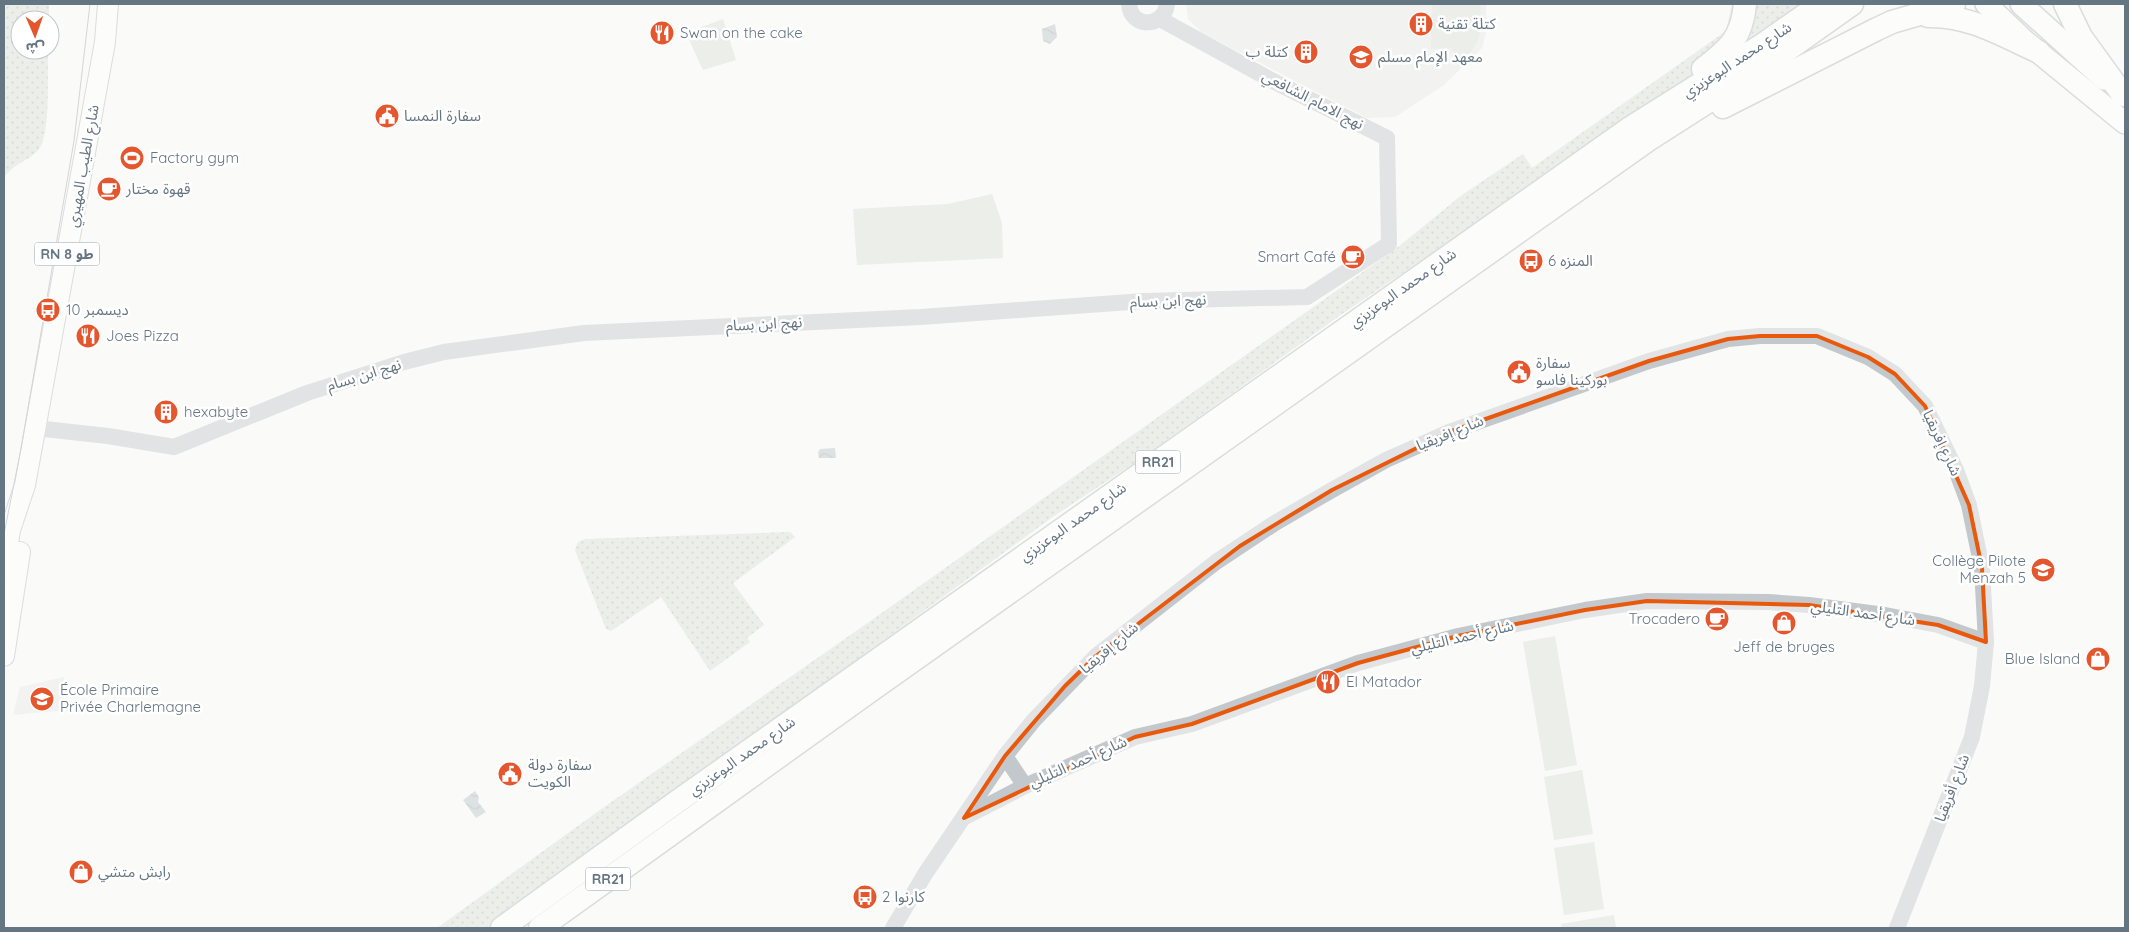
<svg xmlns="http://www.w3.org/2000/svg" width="2129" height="932" font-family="Quicksand,'Noto Sans Arabic',sans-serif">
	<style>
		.built { fill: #e8e9e9 }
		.grass { fill: url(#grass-dots) }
		.green { fill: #dadfd7 }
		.water { fill: url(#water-waves) }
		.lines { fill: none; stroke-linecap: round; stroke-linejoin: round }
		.primary-casing { stroke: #b5babe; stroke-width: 22 }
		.trunk-casing { stroke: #b4b9bd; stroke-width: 24 }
		.motorway-casing { stroke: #b4b9bd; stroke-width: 25 }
		.tertiary { stroke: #c3c8cc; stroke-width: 16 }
		.primary { stroke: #fff; stroke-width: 20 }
		.trunk { stroke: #fff; stroke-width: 21 }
		.motorway { stroke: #fff; stroke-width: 22 }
		.tram { stroke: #a2aab0; stroke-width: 1 }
		.marked { fill: none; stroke: #e8590c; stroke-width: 4; stroke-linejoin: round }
		.labels { text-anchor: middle; stroke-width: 5; stroke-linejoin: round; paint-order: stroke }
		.shield { fill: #fff; stroke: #939fa8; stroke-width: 1 }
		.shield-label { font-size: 14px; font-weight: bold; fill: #657683 }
		.poi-label { font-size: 15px; fill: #657683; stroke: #fff; text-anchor: start }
		.street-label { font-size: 15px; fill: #657683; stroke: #fff }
	</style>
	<defs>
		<pattern id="grass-dots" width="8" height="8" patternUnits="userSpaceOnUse" patternTransform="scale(1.25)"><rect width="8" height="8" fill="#dadfd7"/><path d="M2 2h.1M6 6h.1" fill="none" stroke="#b4b9b4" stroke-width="1.8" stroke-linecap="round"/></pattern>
		<pattern id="water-waves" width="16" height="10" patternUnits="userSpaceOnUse" patternTransform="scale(1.25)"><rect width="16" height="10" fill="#bbc7cb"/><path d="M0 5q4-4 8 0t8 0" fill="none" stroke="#9ca6aa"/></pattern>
	</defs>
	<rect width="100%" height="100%" fill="#fafaf8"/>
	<g class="built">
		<path d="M1186 4H1486L1487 29 1482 48 1444 85 1395 117 1367 118 1202 33 1188 19Z"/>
		<path d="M64 677 67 710 13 715 20 687Z"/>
	</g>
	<g class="grass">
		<path d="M4 4H49V20H20V50H48C47 72 51 133 39 149 29 161 12 164 4 178Z"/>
		<path d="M1732 4H1808L1728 63 1534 182 1431 254 1342 314 1142 458 1054 516 488 928H437L600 810 869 622 1398 247 1462 195 1523 154 1532 168 1726 31Z"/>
		<path d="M790 532 795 537 733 583 764 625 747 638 750 642 710 671 661 597 611 631 606 629 575 550 578 542 585 539Z"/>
	</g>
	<g class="green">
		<path d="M1432 4H1480C1482 34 1482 40 1462 62L1453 55 1452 48 1431 49Z"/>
		<path d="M723 19 736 60 703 70 686 33Z"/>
		<path d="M992 194 1002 223 1003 258 857 265 853 209 948 204Z"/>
		<path d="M1555 636 1577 765 1545 771 1523 642Z"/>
		<path d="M1582 770 1593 834 1554 840 1544 777Z"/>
		<path d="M1594 842 1604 909 1564 915 1554 848Z"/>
		<path d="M1614 915 1616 928H1562L1561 924Z"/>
	</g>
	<g class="water">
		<path d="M1055 24 1057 37 1050 44 1043 41 1042 29Z"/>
		<path d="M835 448 836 458H819L818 452 820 449Z"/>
		<path d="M475 791 479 797 478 802 486 812 476 818 463 800Z"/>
	</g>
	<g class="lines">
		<defs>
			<g id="primary">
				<path d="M4 572 10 530 25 485 105 42 108 4"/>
				<path d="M4 656 20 552"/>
			</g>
			<g id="trunk">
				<path d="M1986 4 2026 42 2125 123"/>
				<path d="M2021 4 2104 79"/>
			</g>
			<g id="motorway">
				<path d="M2065 4 2081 37 2123 95"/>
				<path d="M1928 16C1970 15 2003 36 2039 52"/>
				<path d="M1703 69C1729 49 1742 38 1745 4"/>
				<path d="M1723 107 1877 29 1892 22 1954 4"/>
				<path d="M502 928 678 801 1630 128 1762 45 1821 4"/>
				<path d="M540 928 867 693 1648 140 1773 60 1852 4"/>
			</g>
		</defs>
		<use href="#primary" class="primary-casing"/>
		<use href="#trunk" class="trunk-casing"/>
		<use href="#motorway" class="motorway-casing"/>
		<g class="tertiary">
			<path d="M1129 4C1131 29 1164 28 1167 4"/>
			<path d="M35 428 108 436 174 447 307 393 404 362 444 352 584 333 921 317 1144 301 1307 297 1389 244 1387 138 1273 81 1160 19"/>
			<path d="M1005 756 1025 786"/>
			<path d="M967 816 1025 786 1135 737 1192 724 1358 663 1458 636 1585 610 1647 601 1768 602 1809 605 1885 615 1938 625 1986 642"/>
			<path d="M893 928 925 874 1005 756 1034 720 1096 656 1216 562 1275 523 1332 490 1386 460 1449 432 1649 361 1728 339 1760 336H1817L1868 357 1895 374 1925 406 1956 470 1969 505 1982 568 1986 642 1982 686 1972 737 1897 928"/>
		</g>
		<use href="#primary" class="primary"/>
		<use href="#trunk" class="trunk"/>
		<use href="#motorway" class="motorway"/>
		<path class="tram" d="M4 534 21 449 74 141 90 4"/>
	</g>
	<path d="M0 0H2129V932H0ZM1760 336H1817L1868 357 1895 374 1925 406 1969 505 1982 568 1986 642 1938 625 1809 605 1647 601 1585 610 1458 636 1358 663 1192 724 1135 737 964 818 1005 756 1065 686 1096 656 1240 546 1332 490 1449 432 1649 361 1728 339Z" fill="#fafaf8" fill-opacity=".55" fill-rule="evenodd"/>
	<path class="marked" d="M1760 336H1817L1868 357 1895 374 1925 406 1969 505 1982 568 1986 642 1938 625 1809 605 1647 601 1585 610 1458 636 1358 663 1192 724 1135 737 964 818 1005 756 1065 686 1096 656 1240 546 1332 490 1449 432 1649 361 1728 339Z"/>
	<defs>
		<symbol id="building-disc" viewBox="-11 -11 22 22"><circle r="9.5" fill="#e4572e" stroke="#fff"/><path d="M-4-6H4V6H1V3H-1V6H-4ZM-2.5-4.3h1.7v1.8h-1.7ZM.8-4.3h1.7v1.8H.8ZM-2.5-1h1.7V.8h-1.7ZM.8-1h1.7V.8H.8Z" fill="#fff"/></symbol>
		<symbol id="restaurant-disc" viewBox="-11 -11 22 22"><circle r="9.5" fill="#e4572e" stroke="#fff"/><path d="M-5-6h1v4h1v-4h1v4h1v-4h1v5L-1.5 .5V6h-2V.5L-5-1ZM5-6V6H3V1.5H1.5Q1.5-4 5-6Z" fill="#fff"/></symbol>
		<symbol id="school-disc" viewBox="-11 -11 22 22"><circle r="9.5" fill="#e4572e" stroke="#fff"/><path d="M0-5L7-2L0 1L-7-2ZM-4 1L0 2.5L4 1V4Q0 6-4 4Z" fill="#fff"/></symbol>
		<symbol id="civic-disc" viewBox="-11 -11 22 22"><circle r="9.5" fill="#e4572e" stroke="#fff"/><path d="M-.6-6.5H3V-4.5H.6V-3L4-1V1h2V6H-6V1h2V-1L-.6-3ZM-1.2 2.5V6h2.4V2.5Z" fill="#fff"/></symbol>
		<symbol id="stadium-disc" viewBox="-11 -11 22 22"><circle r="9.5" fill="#e4572e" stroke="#fff"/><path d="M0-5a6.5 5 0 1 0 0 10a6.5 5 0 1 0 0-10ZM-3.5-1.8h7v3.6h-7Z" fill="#fff"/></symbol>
		<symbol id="cafe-disc" viewBox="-11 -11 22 22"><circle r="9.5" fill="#e4572e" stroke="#fff"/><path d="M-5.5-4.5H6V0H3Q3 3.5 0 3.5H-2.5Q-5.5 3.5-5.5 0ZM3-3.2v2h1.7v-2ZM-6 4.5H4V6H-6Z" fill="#fff"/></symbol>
		<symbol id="bus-disc" viewBox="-11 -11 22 22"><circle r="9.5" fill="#e4572e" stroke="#fff"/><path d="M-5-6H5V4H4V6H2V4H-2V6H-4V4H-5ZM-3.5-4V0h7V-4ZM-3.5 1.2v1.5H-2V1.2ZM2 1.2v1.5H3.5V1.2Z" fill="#fff"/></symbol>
		<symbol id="shop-disc" viewBox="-11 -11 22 22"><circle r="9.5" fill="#e4572e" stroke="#fff"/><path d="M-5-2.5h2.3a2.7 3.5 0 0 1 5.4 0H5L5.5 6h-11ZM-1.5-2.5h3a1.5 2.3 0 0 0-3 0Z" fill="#fff"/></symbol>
	</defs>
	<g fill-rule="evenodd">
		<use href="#building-disc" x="1407" y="10" width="28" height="28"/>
		<use href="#restaurant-disc" x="648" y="19" width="28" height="28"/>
		<use href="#building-disc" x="1292" y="38" width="28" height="28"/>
		<use href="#school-disc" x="1347" y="43" width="28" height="28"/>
		<use href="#civic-disc" x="373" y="102" width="28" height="28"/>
		<use href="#stadium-disc" x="118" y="144" width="28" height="28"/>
		<use href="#cafe-disc" x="95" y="175" width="28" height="28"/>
		<use href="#cafe-disc" x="1339" y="243" width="28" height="28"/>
		<use href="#bus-disc" x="1517" y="247" width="28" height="28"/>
		<use href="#bus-disc" x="34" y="296" width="28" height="28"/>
		<use href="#restaurant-disc" x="74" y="322" width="28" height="28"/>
		<use href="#civic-disc" x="1505" y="358" width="28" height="28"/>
		<use href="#building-disc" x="152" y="398" width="28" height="28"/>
		<use href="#school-disc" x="2029" y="556" width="28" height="28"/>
		<use href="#cafe-disc" x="1703" y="605" width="28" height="28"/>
		<use href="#shop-disc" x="1770" y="609" width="28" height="28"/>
		<use href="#shop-disc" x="2084" y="645" width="28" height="28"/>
		<use href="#restaurant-disc" x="1314" y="668" width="28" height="28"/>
		<use href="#school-disc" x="28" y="685" width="28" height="28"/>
		<use href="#civic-disc" x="496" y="760" width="28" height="28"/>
		<use href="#shop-disc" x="67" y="858" width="28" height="28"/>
		<use href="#bus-disc" x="851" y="883" width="28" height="28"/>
	</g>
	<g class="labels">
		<g class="shield">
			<rect x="34.5" y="242.5" width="65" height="23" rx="4"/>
			<rect x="1135.5" y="450.5" width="45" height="23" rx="4"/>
			<rect x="585.5" y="867.5" width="45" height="23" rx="4"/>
		</g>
		<g class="shield-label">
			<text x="67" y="259">RN 8 طو</text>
			<text x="1158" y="467">RR21</text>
			<text x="608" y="884">RR21</text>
		</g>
		<g class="poi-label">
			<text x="1438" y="29">كتلة تقنية</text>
			<text x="680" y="38">Swan on the cake</text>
			<text x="1288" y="57" text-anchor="end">كتلة ب</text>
			<text x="1378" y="62">معهد الإمام مسلم</text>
			<text x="404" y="121">سفارة النمسا</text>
			<text x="150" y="163">Factory gym</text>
			<text x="126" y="194">قهوة مختار</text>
			<text x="1336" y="262" text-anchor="end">Smart Café</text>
			<text x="1548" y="266">المنزه 6</text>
			<text x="66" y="315">10 ديسمبر</text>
			<text x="106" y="341">Joes Pizza</text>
			<text x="1536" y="368">سفارة<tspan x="1536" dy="17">بوركينا فاسو</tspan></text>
			<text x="184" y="417">hexabyte</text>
			<text x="2026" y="566" text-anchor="end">Collège Pilote<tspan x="2026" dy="17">Menzah 5</tspan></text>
			<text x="1700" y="624" text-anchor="end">Trocadero</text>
			<text x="1784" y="652" text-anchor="middle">Jeff de bruges</text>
			<text x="2080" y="664" text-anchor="end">Blue Island</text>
			<text x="1346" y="687">El Matador</text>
			<text x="60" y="695">École Primaire<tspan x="60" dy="17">Privée Charlemagne</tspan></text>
			<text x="528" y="770">سفارة دولة<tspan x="528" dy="17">الكويت</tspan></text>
			<text x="98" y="877">رابش متشي</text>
			<text x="882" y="902">كارنوا 2</text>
		</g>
		<g class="street-label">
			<text transform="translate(1737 60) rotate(-33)" y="5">شارع محمد البوعزيزي</text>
			<text transform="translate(1313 100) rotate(27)" y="5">نهج الامام الشافعي</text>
			<text transform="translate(83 166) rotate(-80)" y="5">شارع الطيب المهيري</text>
			<text transform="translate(1403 288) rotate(-35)" y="5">شارع محمد البوعزيزي</text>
			<text transform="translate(1168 301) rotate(-2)" y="5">نهج ابن بسام</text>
			<text transform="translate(764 324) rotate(-3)" y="5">نهج ابن بسام</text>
			<text transform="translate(364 375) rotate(-17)" y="5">نهج ابن بسام</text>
			<text transform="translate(1450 433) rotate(-22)" y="5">شارع إفريقيا</text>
			<text transform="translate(1942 443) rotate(65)" y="5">شارع إفريقيا</text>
			<text transform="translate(1073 522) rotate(-35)" y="5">شارع محمد البوعزيزي</text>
			<text transform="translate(1863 613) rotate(8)" y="5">شارع أحمد التليلي</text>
			<text transform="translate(1462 637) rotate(-13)" y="5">شارع أحمد التليلي</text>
			<text transform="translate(1109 648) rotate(-40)" y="5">شارع إفريقيا</text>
			<text transform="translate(742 756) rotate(-35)" y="5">شارع محمد البوعزيزي</text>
			<text transform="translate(1078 762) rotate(-24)" y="5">شارع أحمد التليلي</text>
			<text transform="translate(1952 788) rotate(-69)" y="5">شارع أفريقيا</text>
		</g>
	</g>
	<rect width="2129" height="932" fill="none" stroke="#657683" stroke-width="10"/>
	<g transform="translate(35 35) rotate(178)"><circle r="24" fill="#ffffff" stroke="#c1c8cd"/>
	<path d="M0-4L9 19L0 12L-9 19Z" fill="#e4572e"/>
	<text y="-8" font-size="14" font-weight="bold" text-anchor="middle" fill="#657683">ش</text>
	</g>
</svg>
